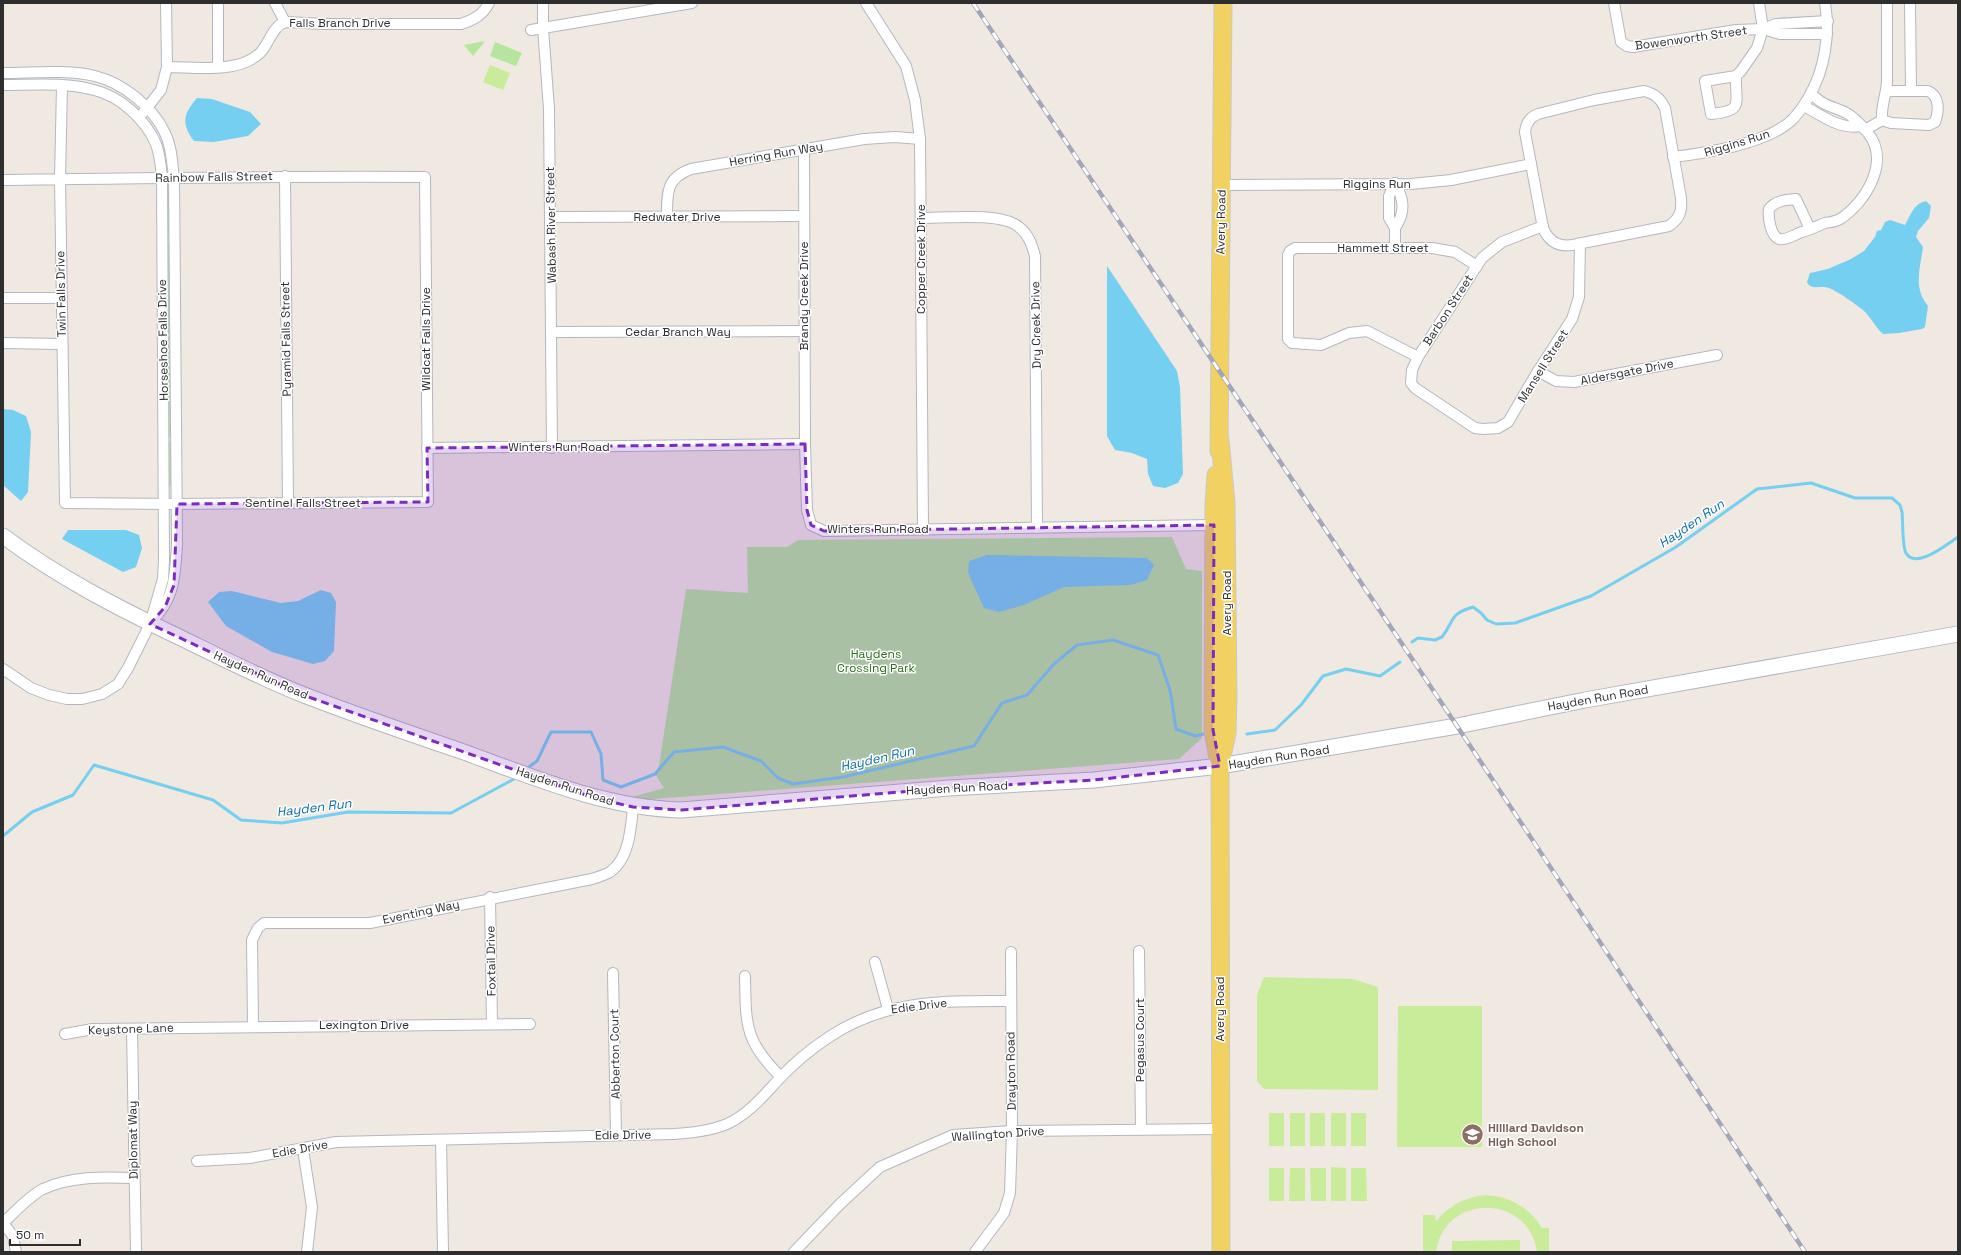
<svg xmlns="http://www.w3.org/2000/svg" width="1961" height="1255" font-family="'Space Grotesk',sans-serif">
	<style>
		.green { fill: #b6e59e }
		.pitch { fill: #c9ec9a }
		.water { fill: #75cff0 }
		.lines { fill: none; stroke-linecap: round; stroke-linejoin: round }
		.stream { stroke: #75cff0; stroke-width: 3 }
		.minor-casing { stroke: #b4b7c1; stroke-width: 12 }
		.secondary-casing { stroke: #b4b7c1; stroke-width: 17 }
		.primary-casing { stroke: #c9c9c9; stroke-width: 19 }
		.minor { stroke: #fff; stroke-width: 10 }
		.secondary { stroke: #fff; stroke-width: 15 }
		.primary { stroke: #f2d163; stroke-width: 17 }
		.rail-casing { stroke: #a3a6b8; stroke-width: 4.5 }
		.rail { stroke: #fff; stroke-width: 3; stroke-dasharray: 9; stroke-linecap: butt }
		.marked { fill: #7b2cbf; fill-opacity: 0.2; stroke: #7b2cbf; stroke-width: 3; stroke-dasharray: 8 5; stroke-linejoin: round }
		.labels { text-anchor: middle; stroke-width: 3; stroke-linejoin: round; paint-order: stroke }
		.street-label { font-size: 12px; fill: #2e2e2e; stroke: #fff }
		.park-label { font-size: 12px; fill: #2c6e1b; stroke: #fff }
		.education-label { font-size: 12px; font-weight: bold; fill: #785e54; stroke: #fff; text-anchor: start }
		.water-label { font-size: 13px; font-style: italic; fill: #0d6fa3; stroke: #fff }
	</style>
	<rect width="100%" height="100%" fill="#efe9e1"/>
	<g class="green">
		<path d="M485 41 473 56 464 45Z"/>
		<path d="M495 42 522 53 516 66 490 56Z"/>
		<path d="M168 190 170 191V238L168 240 166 192Z"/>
		<path d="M167 242 170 243 171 338 168 339Z"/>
		<path d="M168 342 171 343V436L169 438Z"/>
		<path d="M168 442H171V485L169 488Z"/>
		<path d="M1172 537 1186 569 1202 571V738L1179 759 640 800 632 797 664 788 655 774 659 766 686 589 748 593 747 547H787L798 540Z"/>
	</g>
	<g class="pitch">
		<path d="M490 65 510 73 503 90 483 82Z"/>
		<path d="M1264 977 1353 979 1378 987V1090L1264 1089 1257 1081V995Z"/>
		<path d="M1398 1006H1482V1147H1397Z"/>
		<rect x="1269" y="1113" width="15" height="33"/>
		<rect x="1290" y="1113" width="15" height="33"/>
		<rect x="1310" y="1113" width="15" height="33"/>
		<rect x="1331" y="1113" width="15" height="33"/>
		<rect x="1351" y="1113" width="15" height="33"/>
		<path d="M1331 1167 1346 1168V1201H1331Z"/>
		<rect x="1269" y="1168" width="15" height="33"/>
		<path d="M1290 1168H1305V1201H1289Z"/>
		<path d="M1310 1168H1326V1201H1311Z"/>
		<path d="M1351 1168H1366L1367 1201H1351Z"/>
		<path d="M1486 1195C1511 1197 1529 1207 1542 1228H1549V1252H1537C1529 1193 1444 1193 1436 1252H1423V1215H1435L1436 1221C1450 1205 1465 1197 1486 1195Z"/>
		<path d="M1520 1240V1252H1452V1241Z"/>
	</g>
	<g class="water">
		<path d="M197 98 212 99 250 112 261 124 248 136 214 142 194 141C181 124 183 114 197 98Z"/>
		<path d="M1926 201 1931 206 1929 218 1918 231 1916 237 1923 247C1920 269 1913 288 1928 306L1925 327 1922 329 1899 333 1883 334C1875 327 1871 317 1863 310 1854 303 1839 292 1829 288 1821 285 1811 291 1807 282L1810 273 1828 269 1851 259 1864 251 1875 237 1877 231 1881 230 1885 222 1890 220 1905 225C1911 215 1913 204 1926 201Z"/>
		<path d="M1107 266 1177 371 1180 387 1183 474 1178 483 1165 488 1153 486 1148 474 1147 459 1132 453 1115 450 1107 436Z"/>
		<path d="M3 409 13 410 26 416 31 432 28 492 21 501 3 485Z"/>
		<path d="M68 530H126L139 535 142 548 136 567 123 572 62 539Z"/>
		<path d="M987 555 1147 558 1154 565 1147 580 1131 585 1064 587 1024 605 999 612 984 608 968 573 969 561Z"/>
		<path d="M321 590 331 593 336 602 334 651 325 661 313 664 272 652 226 626 208 602 219 592 232 591 281 603 298 601Z"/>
	</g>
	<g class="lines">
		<g class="stream">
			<path d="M1412 642 1418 638 1435 640 1442 637C1455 620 1449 614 1473 607L1481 613 1487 620 1496 624 1515 623 1591 596 1676 547 1757 489 1811 483 1855 498H1892L1900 505 1902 512C1903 520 1902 546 1906 553 1916 570 1947 544 1958 537"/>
			<path d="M1247 734 1275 730 1301 705 1323 676 1346 669 1380 676 1400 662"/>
			<path d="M529 767 537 761 551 732H591L601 754 603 780 621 787 655 774 674 752 723 747 761 761 778 778 793 784 843 777 974 746 1002 703 1027 695 1054 664 1077 645 1113 640 1158 655 1170 690 1176 729 1195 736 1204 734"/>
			<path d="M3 836 32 812 73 795 94 765 213 800 241 820 282 823 348 812 451 813 514 779"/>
		</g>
		<defs>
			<g id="minor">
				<path d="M218 3V67"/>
				<path d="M275 3 285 22"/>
				<path d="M543 3V28L549 109 552 448"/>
				<path d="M866 3 906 66 915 100 920 139 923 529"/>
				<path d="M1614 3 1621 42 1627 46 1633 47 1736 30 1763 29 1780 34H1827"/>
				<path d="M1910 3 1911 91"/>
				<path d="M1763 29 1776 24 1828 21"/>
				<path d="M531 30 692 3"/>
				<path d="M167 67C195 67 238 74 260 53 269 44 272 27 285 22L324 24H461C473 20 483 15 489 3"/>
				<path d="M3 73C33 73 66 69 95 76 123 83 153 107 165 133 172 147 172 163 174 178L177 544C175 577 175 599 150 623"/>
				<path d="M1736 76C1735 103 1745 111 1711 114L1705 81 1736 76 1741 71 1757 48 1763 29 1759 3"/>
				<path d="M3 85C32 85 65 82 94 90 120 96 146 120 156 144 160 155 161 166 162 177L164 560 163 579 150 624 128 668 118 684 102 694 82 699H67L49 695 31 688 3 669"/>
				<path d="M1644 91C1655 94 1660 98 1665 108L1681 198C1682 212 1680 218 1669 226L1577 244C1561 248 1550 244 1543 228L1525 132C1526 123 1530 117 1538 114L1594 100Z"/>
				<path d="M1804 106C1821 115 1840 130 1860 126"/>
				<path d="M143 113 161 90 167 67 166 3"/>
				<path d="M1882 120 1891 123 1929 125 1935 122C1939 111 1940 96 1928 91H1887"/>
				<path d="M1865 130 1882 120C1881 105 1886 96 1887 82V3"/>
				<path d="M804 149 805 444 807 510 811 525 824 531 1214 525"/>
				<path d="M1673 157C1707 153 1768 144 1793 119 1805 106 1813 91 1819 75 1827 51 1829 28 1825 3"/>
				<path d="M285 176 288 503"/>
				<path d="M3 180C144 178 284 176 425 177L428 502 177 504 65 503 60 179 62 86"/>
				<path d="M1395 183 1389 196V218L1395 228V248"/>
				<path d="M1395 183C1404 199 1406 212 1395 228"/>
				<path d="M1221 185 1411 184 1451 180 1531 164"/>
				<path d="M551 217 803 216"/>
				<path d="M667 217C667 193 666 178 691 169L864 139 895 137 920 139"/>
				<path d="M921 218C945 218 1002 212 1019 227 1029 235 1032 245 1035 256L1037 528"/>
				<path d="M1543 226 1502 242 1482 258 1418 357 1412 370 1411 383 1415 388 1475 428 1483 429 1498 428 1508 422 1538 371 1572 319 1579 297 1580 244"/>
				<path d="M1810 229 1796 199C1786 200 1776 200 1769 209 1768 217 1770 235 1779 239 1785 241 1796 234 1802 232 1810 230 1817 226 1825 223 1830 222 1835 222 1840 219 1865 203 1891 162 1868 133 1865 129 1855 119 1851 116 1844 110 1832 108 1823 103 1819 101 1815 97 1811 94"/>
				<path d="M3 298H61"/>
				<path d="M552 332 804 331"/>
				<path d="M3 343 61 344"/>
				<path d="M1418 357 1367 331 1349 333 1321 345 1292 343 1288 339V255L1290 251 1295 248H1432L1455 252 1477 266"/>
				<path d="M1538 371 1556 381 1574 382 1717 355"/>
				<path d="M427 448 805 444"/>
				<path d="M490 897 492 1024"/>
				<path d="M1139 951 1141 1129"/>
				<path d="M875 962 888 1009"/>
				<path d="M613 973 616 1135"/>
				<path d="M745 976C746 1024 744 1041 781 1077"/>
				<path d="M253 1026 252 940 258 928 264 923H370L592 879C598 877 605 875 610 872 629 859 631 829 633 807"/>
				<path d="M132 1029 136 1252"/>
				<path d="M65 1034 93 1029 530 1024"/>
				<path d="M441 1140 443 1252"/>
				<path d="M303 1149 312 1207 307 1252"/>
				<path d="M197 1161 250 1158 336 1142 674 1134C692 1133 710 1131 727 1124 749 1114 764 1095 780 1078 794 1063 811 1049 829 1037 886 999 944 1001 1010 1001"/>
				<path d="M3 1223C15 1212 28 1197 43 1189 71 1176 103 1177 134 1178"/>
				<path d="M3 1223 13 1236 16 1252"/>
				<path d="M794 1252 839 1205 880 1167 953 1135 1012 1131 1220 1129"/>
				<path d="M975 1252 1004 1213 1010 1193 1012 1131 1011 952"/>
			</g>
			<path id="secondary" d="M3 536C58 577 118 608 179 637 220 657 261 678 304 695 356 715 408 733 461 751 533 777 604 808 681 810L949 788 1094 780 1220 766 1457 726 1585 700 1958 634"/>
			<g id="primary">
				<path d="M1220 440 1226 503 1228 696 1227 733 1220 766 1221 1252"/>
				<path d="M1219 451 1223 3"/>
				<path d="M1216 475 1214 504 1213 730 1218 758"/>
			</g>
		</defs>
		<use href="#minor" class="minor-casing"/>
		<use href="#secondary" class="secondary-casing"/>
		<use href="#primary" class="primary-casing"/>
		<use href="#minor" class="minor"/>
		<use href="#secondary" class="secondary"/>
		<use href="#primary" class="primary"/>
		<defs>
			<path id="rail" d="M973 3 1457 726 1805 1252"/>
		</defs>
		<use href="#rail" class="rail-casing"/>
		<use href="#rail" class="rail"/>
	</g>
	<path class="marked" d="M805 444 807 510 811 525 824 531 1214 525 1213 730 1220 766 1094 780 949 788 681 810 633 807 594 798 303 695 150 624 165 607 174 585 177 504 428 502 427 448Z"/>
	<defs>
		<symbol id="school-disc" viewBox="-11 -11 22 22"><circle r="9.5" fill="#8d6e63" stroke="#fff"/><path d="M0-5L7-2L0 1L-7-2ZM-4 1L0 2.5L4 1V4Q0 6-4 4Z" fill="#fff"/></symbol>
	</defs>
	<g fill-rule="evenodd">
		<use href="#school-disc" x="1460" y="1122" width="25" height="25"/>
	</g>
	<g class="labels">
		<g class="street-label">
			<text x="340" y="27">Falls Branch Drive</text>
			<text transform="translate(1691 38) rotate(-8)" y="4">Bowenworth Street</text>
			<text transform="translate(1737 143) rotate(-17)" y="4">Riggins Run</text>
			<text transform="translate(776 154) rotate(-10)" y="4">Herring Run Way</text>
			<text transform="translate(214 177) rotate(-1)" y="4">Rainbow Falls Street</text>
			<text x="1377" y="188">Riggins Run</text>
			<text x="677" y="221">Redwater Drive</text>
			<text transform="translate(1221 222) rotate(-89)" y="4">Avery Road</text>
			<text transform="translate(551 225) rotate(-91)" y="4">Wabash River Street</text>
			<text x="1383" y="252">Hammett Street</text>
			<text transform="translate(921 259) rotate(-90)" y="4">Copper Creek Drive</text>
			<text transform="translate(61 294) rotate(-91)" y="4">Twin Falls Drive</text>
			<text transform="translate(804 296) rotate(-90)" y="4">Brandy Creek Drive</text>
			<text transform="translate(1448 310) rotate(-57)" y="4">Barbon Street</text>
			<text transform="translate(1036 325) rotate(-91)" y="4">Dry Creek Drive</text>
			<text x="678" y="336">Cedar Branch Way</text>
			<text transform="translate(286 339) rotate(-91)" y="4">Pyramid Falls Street</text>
			<text transform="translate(426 339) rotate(-90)" y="4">Wildcat Falls Drive</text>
			<text transform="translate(163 340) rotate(-91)" y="4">Horseshoe Falls Drive</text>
			<text transform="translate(1543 366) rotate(-58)" y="4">Mansell Street</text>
			<text transform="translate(1627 372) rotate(-11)" y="4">Aldersgate Drive</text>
			<text x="559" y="451">Winters Run Road</text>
			<text x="303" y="507">Sentinel Falls Street</text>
			<text x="878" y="533">Winters Run Road</text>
			<text transform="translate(1227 603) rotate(-90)" y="4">Avery Road</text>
			<text transform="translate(261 675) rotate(24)" y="4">Hayden Run Road</text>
			<text transform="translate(1598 698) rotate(-10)" y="4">Hayden Run Road</text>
			<text transform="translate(1279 757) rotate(-9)" y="4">Hayden Run Road</text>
			<text transform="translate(565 786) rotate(18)" y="4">Hayden Run Road</text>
			<text transform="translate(957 788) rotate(-3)" y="4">Hayden Run Road</text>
			<text transform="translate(421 912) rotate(-12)" y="4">Eventing Way</text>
			<text transform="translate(491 961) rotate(-91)" y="4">Foxtail Drive</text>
			<text transform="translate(919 1006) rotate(-7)" y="4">Edie Drive</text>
			<text transform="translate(1220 1009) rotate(-90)" y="4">Avery Road</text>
			<text x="364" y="1029">Lexington Drive</text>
			<text transform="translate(131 1029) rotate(-2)" y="4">Keystone Lane</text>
			<text transform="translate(1140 1040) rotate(-90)" y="4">Pegasus Court</text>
			<text transform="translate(615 1054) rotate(-91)" y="4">Abberton Court</text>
			<text transform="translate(1011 1071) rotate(-91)" y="4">Drayton Road</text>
			<text transform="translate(998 1134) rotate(-4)" y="4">Wallington Drive</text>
			<text transform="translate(623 1135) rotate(-1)" y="4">Edie Drive</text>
			<text transform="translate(133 1140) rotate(-91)" y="4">Diplomat Way</text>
			<text transform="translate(300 1149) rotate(-10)" y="4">Edie Drive</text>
		</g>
		<g class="park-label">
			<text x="876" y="658">Haydens<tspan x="876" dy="14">Crossing Park</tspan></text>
		</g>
		<g class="education-label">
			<text x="1488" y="1132">Hilliard Davidson<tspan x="1488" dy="14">High School</tspan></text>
		</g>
		<g class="water-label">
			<text transform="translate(1691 523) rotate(-34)" y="5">Hayden Run</text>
			<text transform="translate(877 758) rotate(-13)" y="5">Hayden Run</text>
			<text transform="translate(314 807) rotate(-7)" y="5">Hayden Run</text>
		</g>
	</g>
	<rect width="1961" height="1255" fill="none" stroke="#2e2e2e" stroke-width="8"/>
	<path d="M10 1239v6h70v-6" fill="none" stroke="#2e2e2e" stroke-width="2"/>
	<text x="16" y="1239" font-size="12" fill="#2e2e2e" stroke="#ffffff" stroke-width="3" paint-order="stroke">50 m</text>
</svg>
